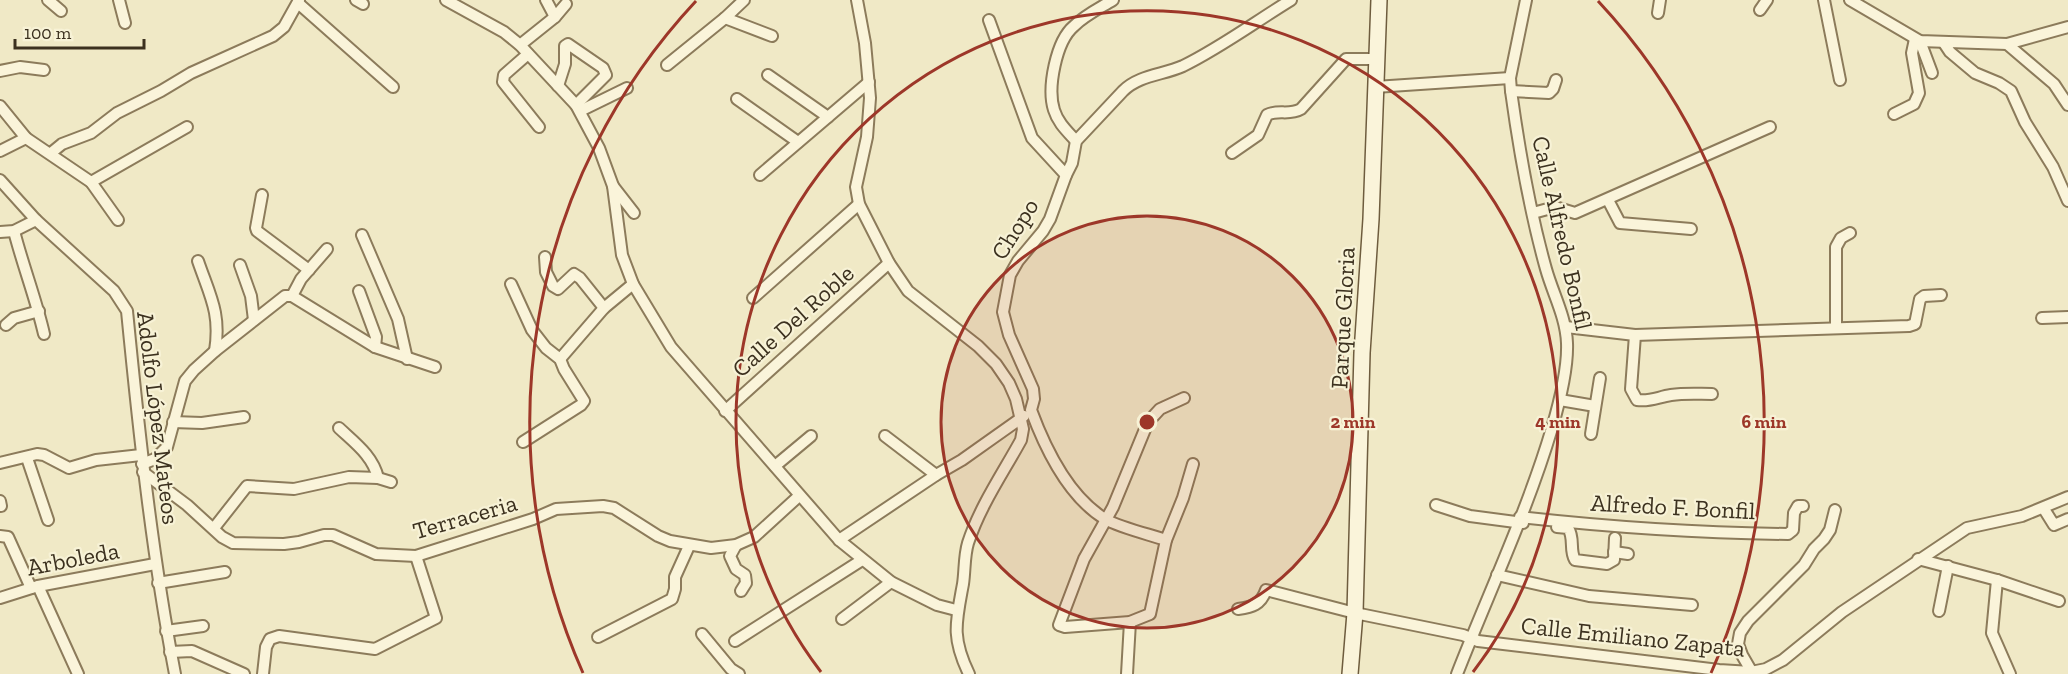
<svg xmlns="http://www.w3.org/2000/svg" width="2068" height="674" font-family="'Zilla Slab',serif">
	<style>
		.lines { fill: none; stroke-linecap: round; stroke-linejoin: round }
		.minor-casing { stroke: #8c7b5b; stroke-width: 14 }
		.secondary-casing { stroke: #6e5c3e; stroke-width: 18 }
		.minor { stroke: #faf4da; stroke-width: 10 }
		.secondary { stroke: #faf4da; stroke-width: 15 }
		.ring { fill: none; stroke: #9d3729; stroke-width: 3 }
		.labels { text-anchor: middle; stroke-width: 4.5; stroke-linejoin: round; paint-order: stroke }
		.street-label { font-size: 24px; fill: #3c311f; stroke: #f7f2d6 }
		.centre { fill: #9d3729; stroke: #f7f2d6; stroke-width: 3 }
		.ring-label { font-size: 18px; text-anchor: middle; font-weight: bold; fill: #9d3729; stroke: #f7f2d6; stroke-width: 4.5; stroke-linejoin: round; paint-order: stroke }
	</style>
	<rect width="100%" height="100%" fill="#f0e9c6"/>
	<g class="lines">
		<defs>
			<g id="minor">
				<path d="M48 0 61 11"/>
				<path d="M119 0 125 23"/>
				<path d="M356 0 363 4"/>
				<path d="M446 0 504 32 520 45 576 105 599 148 613 186 622 255 633 284 671 347 839 540 891 582 937 605 956 610"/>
				<path d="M546 0 555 17"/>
				<path d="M857 0 865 43 870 98 867 137 856 187 859 204 889 263 908 291 978 346 996 364 1009 383 1016 399 1023 429 1021 440C1003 473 980 506 968 543 964 556 965 571 963 584 956 622 951 637 969 674"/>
				<path d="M1824 0 1840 80"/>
				<path d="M1850 0 1920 41 2007 44 2068 27"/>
				<path d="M298 3 393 87"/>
				<path d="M1760 10 1767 0"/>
				<path d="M1658 13 1660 0"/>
				<path d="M725 18 772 36"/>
				<path d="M989 20 1032 138 1066 175"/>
				<path d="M1920 41 1932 73"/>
				<path d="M1944 43 1950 52 1975 73 1999 83 2011 91 2025 122 2053 167 2068 201"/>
				<path d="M2007 44 2054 84 2068 105"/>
				<path d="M520 45 555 17 566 4"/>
				<path d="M528 54 504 75 503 82 539 127"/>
				<path d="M667 65 725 18 744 0"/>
				<path d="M0 71 20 67 44 70"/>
				<path d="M768 75 828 117"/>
				<path d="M558 86 565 64V46L568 44 603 68 606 75 576 105"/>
				<path d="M1375 87 1510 78"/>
				<path d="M1511 91 1549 93 1553 89 1556 80"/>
				<path d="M737 99 798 142"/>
				<path d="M0 106 26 138 91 182 118 220"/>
				<path d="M580 111 627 88"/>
				<path d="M1894 114 1914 104 1919 93 1912 53 1915 39"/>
				<path d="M1076 141C1067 131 1058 123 1054 110 1047 88 1056 41 1074 26 1085 15 1100 8 1113 0"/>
				<path d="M0 151 26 138"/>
				<path d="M51 153 62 144 91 133 117 113 161 91 191 73 273 36 284 27 299 0"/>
				<path d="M1232 153 1258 135 1267 115C1278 109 1289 116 1301 109L1346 59H1377"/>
				<path d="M760 175 869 82"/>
				<path d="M0 180 36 220 114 291 127 311C139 433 152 554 175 674"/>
				<path d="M91 182 187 127"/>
				<path d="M613 186 634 213"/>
				<path d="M262 195 256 228 257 231 309 270"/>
				<path d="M1608 200 1620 223 1691 229"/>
				<path d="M1533 213 1555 207 1575 213 1770 127"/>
				<path d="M14 231C23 266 36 299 44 334"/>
				<path d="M0 232 14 231 36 220"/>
				<path d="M362 235 398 319 407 359"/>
				<path d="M545 257 546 272 553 286 558 289 574 274 580 278 604 308"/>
				<path d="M198 261C210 296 221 313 215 351"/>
				<path d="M240 265 251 296 254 320"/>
				<path d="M511 284 532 330 546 348 560 359 564 369 584 401 581 405 523 442"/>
				<path d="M359 291 376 337 375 347"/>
				<path d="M292 296 301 279 327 249"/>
				<path d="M753 298 859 204"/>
				<path d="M2042 318 2068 317"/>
				<path d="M6 325 14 318 39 311"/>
				<path d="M1566 327 1635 335 1909 326 1915 324 1920 299 1924 296 1941 295"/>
				<path d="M1836 328V247L1841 238 1850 233"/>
				<path d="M1635 335 1631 389 1637 400C1650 402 1658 397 1671 395 1685 393 1698 394 1712 394"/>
				<path d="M560 359 604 308 633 284"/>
				<path d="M1184 398 1160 409 1148 422 1113 507 1084 559 1059 625 1065 627 1130 622 1150 614 1166 540 1183 498 1193 464"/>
				<path d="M1560 400 1595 406"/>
				<path d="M725 411 889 263"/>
				<path d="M173 422 202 423 244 417"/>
				<path d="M339 428C355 443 373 456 378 478"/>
				<path d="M1591 434 1600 378"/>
				<path d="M885 436 936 475"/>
				<path d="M27 458 48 520"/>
				<path d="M0 463 37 454 44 455 69 468 96 460 141 455"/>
				<path d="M142 464 155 459 167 447 185 381 194 370 215 351 285 296H292L375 347 435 367"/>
				<path d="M775 466 811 436"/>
				<path d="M143 472 187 505 222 537 233 543 284 544 299 542 324 535H333L376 554 416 556 533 519 556 509 603 506 614 508 658 536 670 541 711 548 736 545 754 537 799 496"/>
				<path d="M0 501 1 506"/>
				<path d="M1436 505 1470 516 1523 523"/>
				<path d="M2044 509 2054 525 2068 519"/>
				<path d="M1520 517C1610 527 1698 533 1788 534L1793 530 1794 513 1798 506H1803"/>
				<path d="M1557 527 1568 528C1575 538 1569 550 1575 560L1607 564 1614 560 1615 538"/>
				<path d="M214 528 247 486 294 489 349 477 378 478 391 482"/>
				<path d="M0 536 8 537 31 588"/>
				<path d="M839 540 936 475 962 460 1024 416"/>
				<path d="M1166 540C1148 534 1121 528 1105 519 1069 497 1045 448 1031 410L1034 399 1033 389 1009 335 1003 312 1010 275 1018 261 1043 231 1050 219 1066 175 1072 163 1076 141 1123 91C1139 75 1163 75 1183 66 1220 48 1255 22 1291 0"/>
				<path d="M736 545 730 556 736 569 745 575 746 583 741 591"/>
				<path d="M1614 552 1628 554"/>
				<path d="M1918 559 1997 580 2059 601"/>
				<path d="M1497 575 1589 596 1692 605"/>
				<path d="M1997 580 1992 633 2010 674"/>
				<path d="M158 583 225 572"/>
				<path d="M38 586 78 674"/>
				<path d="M0 598 38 586 155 564"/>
				<path d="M1238 609C1252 607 1261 605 1266 590L1355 613 1463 635 1478 641 1719 670 1751 672 1766 669 1783 660 1842 612 1967 528 2022 516 2068 497"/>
				<path d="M1939 611 1948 566"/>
				<path d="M842 619 891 582"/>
				<path d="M166 631 203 626"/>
				<path d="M702 634 731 669 739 674"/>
				<path d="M598 637 672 599 675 589V577L689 546"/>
				<path d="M735 641 862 560"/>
				<path d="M170 652 192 651 244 674"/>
				<path d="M263 674 266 647 270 639 279 636 375 649 436 618 416 556"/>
				<path d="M1127 674 1130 622"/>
				<path d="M1457 674C1489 592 1527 512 1552 428 1559 404 1568 368 1567 343 1566 317 1553 294 1546 269 1530 212 1519 149 1511 91L1510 78 1526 0"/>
				<path d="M1753 674 1742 655 1738 644 1740 633 1748 621 1804 565 1814 549 1824 539 1830 530 1835 510"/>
			</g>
			<path id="secondary" d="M1350 674 1355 613 1362 353 1371 219 1379 0"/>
		</defs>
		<use href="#minor" class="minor-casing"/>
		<use href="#secondary" class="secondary-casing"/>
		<use href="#minor" class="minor"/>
		<use href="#secondary" class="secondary"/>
	</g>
	<circle cx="1147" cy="422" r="206" fill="#9d3729" fill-opacity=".12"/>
	<g class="ring">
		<circle cx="1147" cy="422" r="206"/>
		<path d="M821 672A411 411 0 1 1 1473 672"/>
		<path d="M583 673A617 617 0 0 1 696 1M1598 1A617 617 0 0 1 1711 673"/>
	</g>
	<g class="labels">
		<g class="street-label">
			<text transform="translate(1015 229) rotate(-58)" y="8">Chopo</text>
			<text transform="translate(1562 233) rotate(77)" y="8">Calle Alfredo Bonfil</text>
			<text transform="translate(1343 318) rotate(-87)" y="8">Parque Gloria</text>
			<text transform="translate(793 321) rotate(-42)" y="8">Calle Del Roble</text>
			<text transform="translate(158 418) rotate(83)" y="8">Adolfo López Mateos</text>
			<text transform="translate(1673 507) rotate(3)" y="8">Alfredo F. Bonfil</text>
			<text transform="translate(465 517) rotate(-16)" y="8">Terraceria</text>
			<text transform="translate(73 559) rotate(-11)" y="8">Arboleda</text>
			<text transform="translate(1633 637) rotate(6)" y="8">Calle Emiliano Zapata</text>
		</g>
	</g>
	<circle cx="1147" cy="422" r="9" class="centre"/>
	<g class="ring-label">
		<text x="1353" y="428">2 min</text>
		<text x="1558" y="428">4 min</text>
		<text x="1764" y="428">6 min</text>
	</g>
	<path d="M15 39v9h129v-9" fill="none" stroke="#3c311f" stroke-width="3"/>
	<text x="24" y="39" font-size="18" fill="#3c311f" stroke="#f7f2d6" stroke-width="4.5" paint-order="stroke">100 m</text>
</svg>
